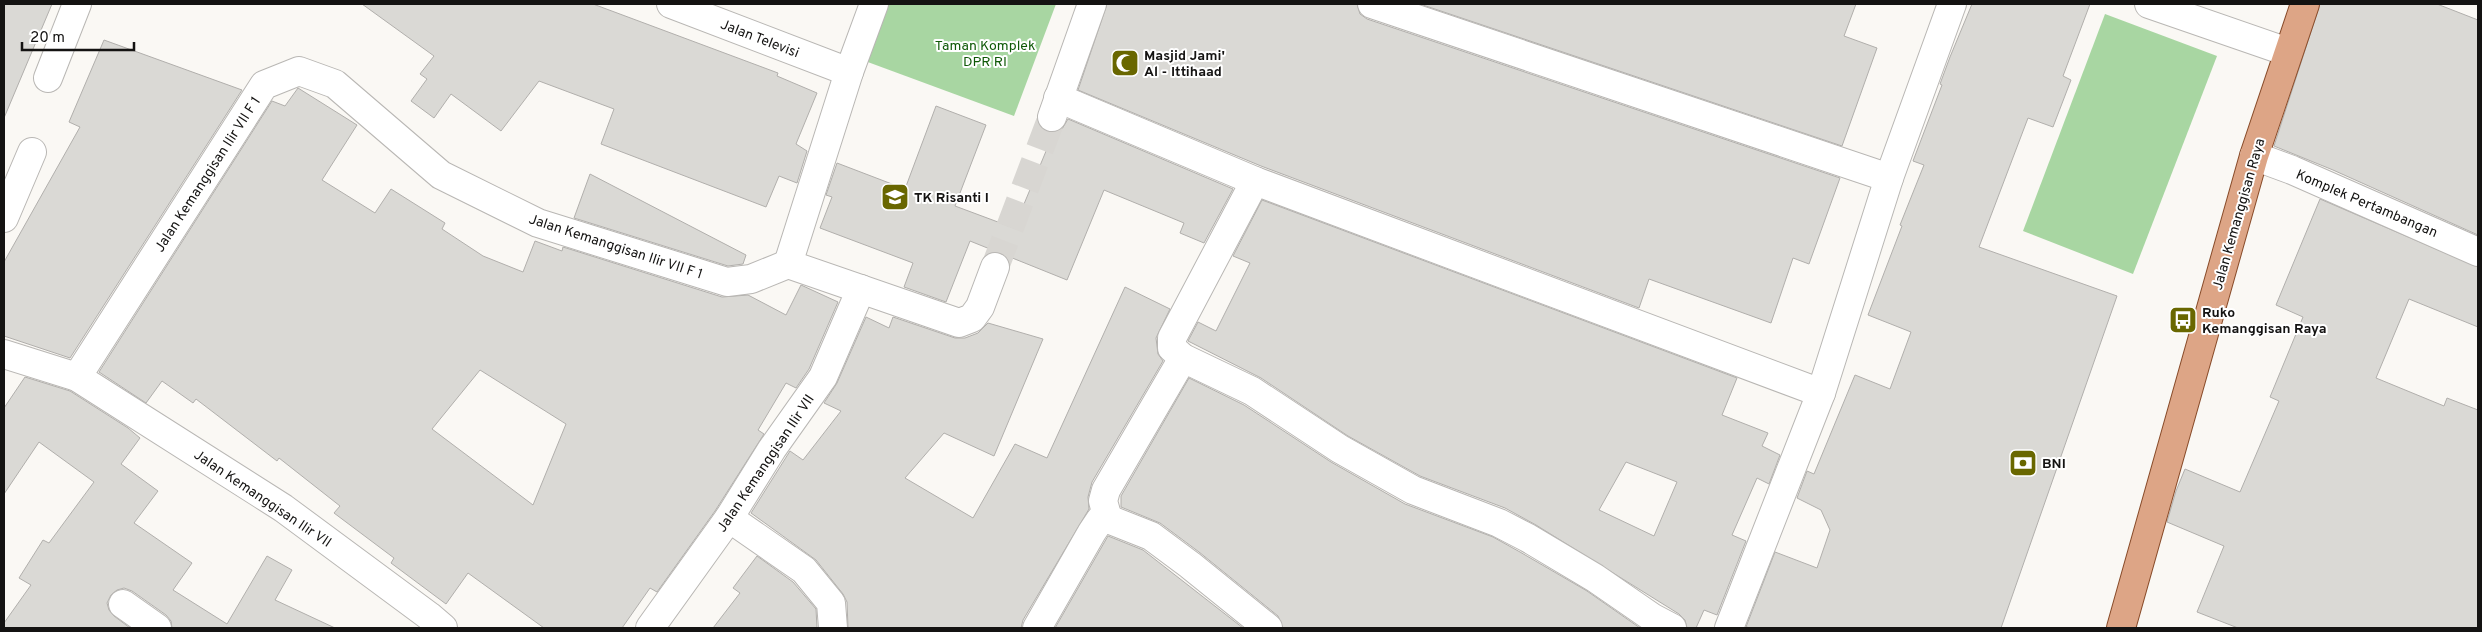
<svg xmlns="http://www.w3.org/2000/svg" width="2482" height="632" font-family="Overpass,sans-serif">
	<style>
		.green { fill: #a8d6a2 }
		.building { fill: #dad9d5; stroke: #b1afac; fill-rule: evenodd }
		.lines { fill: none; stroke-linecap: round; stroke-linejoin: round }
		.street-tunnel { stroke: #d8d6d2; stroke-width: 28; stroke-dasharray: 28 14; stroke-linecap: butt }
		.street-casing { stroke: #b9b7b4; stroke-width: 30 }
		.primary-casing { stroke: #884b29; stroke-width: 30 }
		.street { stroke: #fff; stroke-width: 28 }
		.primary { stroke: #dda586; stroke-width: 28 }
		.labels { text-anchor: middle; stroke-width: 4; stroke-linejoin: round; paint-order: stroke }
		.street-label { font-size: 14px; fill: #141312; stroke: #fff }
		.park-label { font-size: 14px; fill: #0e5806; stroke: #fff }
		.poi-label { font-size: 14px; font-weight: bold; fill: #141312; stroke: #fff; text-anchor: start }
	</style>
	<rect width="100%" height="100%" fill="#faf8f4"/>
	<g class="green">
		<path d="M886 4H1056L1014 116 865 61Z"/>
		<path d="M2105 14 2217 56 2133 274 2023 231Z"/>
	</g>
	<g class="building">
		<path d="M4 4H52L4 118Z"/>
		<path d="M362 4H593L778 73 777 76 817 93 796 144 807 151 797 183 779 176 766 207 601 144 614 109 539 81 501 131 451 94 434 118 411 101 427 79 420 74 434 56Z"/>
		<path d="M1107 4H1357L1360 14 1367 19 1840 178 1809 264 1793 258 1771 323 1649 279 1639 308 1261 166 1078 90Z"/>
		<path d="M1420 4H1856L1844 36 1877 48 1842 146Z"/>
		<path d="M1972 4H2090L2063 76 2071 80 2053 127 2028 118 1979 247 2117 296 2001 628H1751L1746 627 1775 552 1817 568 1830 530 1821 510 1797 498 1807 471 1814 474 1855 375 1890 389 1911 332 1868 315 1902 226 1900 225 1924 165 1913 161 1942 85 1940 84 1950 57Z"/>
		<path d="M2320 4H2437L2478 20V235L2333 170 2274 146Z"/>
		<path d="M104 40 242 90 70 358 4 336V262L80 127 69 122Z"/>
		<path d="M298 88 357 125 322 180 375 213 391 189 445 223 442 229 483 256 523 272 535 241 562 251 563 247 722 297 748 295 786 315 801 285 838 302 809 369 796 388 786 383 758 430 764 434 715 511 657 592 650 588 622 628H544L468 573 446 604 391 563 394 558 334 513 340 506 279 458 277 461 196 399 193 403 162 381 146 403 99 372 272 101 285 106ZM480 370 566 424 533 505 432 429Z"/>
		<path d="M936 106 986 125 955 206 1014 228 1054 132 1062 129 1068 119 1233 189 1204 243 1180 233 1184 223 1104 190 1067 280 970 241 946 302 904 287 913 263 820 228 832 197 826 195 837 163 905 189Z"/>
		<path d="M590 174 746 255 743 264 728 266 574 218Z"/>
		<path d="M2320 199 2478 267V327L2409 299 2376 378 2444 406 2447 398 2478 410V628H2238L2197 612 2224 546 2167 522 2176 491 2185 469 2240 492 2279 401 2270 397 2303 317 2276 305Z"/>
		<path d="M1262 200 1737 378 1722 415 1768 433 1762 446 1780 455 1769 484 1757 478 1732 535 1746 541 1717 615 1704 610 1696 628H1687L1685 620 1679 614 1536 525 1505 508 1420 476 1348 436 1261 378 1188 341 1198 322 1216 331 1250 263 1233 256ZM1626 462 1677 482 1654 536 1599 510Z"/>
		<path d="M1125 287 1170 309 1156 338 1158 354 1163 361 1092 482 1088 497 1089 509 1023 620 1021 628H848L847 602 843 594 816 560 751 513 790 451 803 460 841 411 824 403 837 383 866 317 889 328 893 317 955 338H965L978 333 988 323 1043 339 994 456 944 433 905 478 973 518 1015 444 1047 458Z"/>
		<path d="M25 377 70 391 128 428 140 438 121 464 158 491 134 523 192 563 173 590 227 624 267 556 292 570 275 600 335 628H172L171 621 166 615 132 591 124 588 117 590 111 595 107 603 109 610 114 616 130 628H4V623L31 585 19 578 43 540 49 543 94 482 39 442 4 494V408Z"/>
		<path d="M1189 378 1244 405 1331 462 1405 504 1493 537 1520 552 1587 591 1640 628H1283L1278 616 1199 552 1160 523 1121 507V496Z"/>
		<path d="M1108 536 1143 550 1243 628H1055Z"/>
		<path d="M757 556 793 582 816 609 817 628H713L740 593 733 588Z"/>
	</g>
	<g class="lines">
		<path class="street-tunnel" d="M995 267 1052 117"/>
		<defs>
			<g id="street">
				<path d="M671 4 849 72"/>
				<path d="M1372 4 1889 178"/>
				<path d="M2149 4 2288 52"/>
				<path d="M48 78 77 4"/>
				<path d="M1058 98 1255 181 1821 393"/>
				<path d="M1052 117 1092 4"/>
				<path d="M2254 156 2292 170 2478 252"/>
				<path d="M1255 181 1172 338V348L1183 358 1252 391 1340 449 1413 490 1499 523 1528 538 1595 578 1653 618 1672 628"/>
				<path d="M4 218 32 152"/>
				<path d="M788 264 849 72 874 4"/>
				<path d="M788 264 959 323 972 318 980 307 995 267"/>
				<path d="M4 354 77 377 283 508 429 616 443 628"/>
				<path d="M77 377 264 85 299 71 335 84 441 175 538 223 727 282 751 279 788 264"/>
				<path d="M729 518 804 570 831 603 833 628"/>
				<path d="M1108 519 1103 501 1106 490 1183 358"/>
				<path d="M123 604 157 628"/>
				<path d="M650 628 729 518 772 449 823 377 861 289"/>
				<path d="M1037 628 1092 532 1100 520 1108 519 1151 536 1190 565 1268 628"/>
				<path d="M1729 628 1821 393 1889 178 1952 4"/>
			</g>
			<path id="primary" d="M2121 628 2254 156 2305 4"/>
		</defs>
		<use href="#street" class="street-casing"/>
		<use href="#primary" class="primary-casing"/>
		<use href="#street" class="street"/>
		<use href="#primary" class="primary"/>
	</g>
	<defs>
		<symbol id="mosque-square" viewBox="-11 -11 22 22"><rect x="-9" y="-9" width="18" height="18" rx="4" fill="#696700" stroke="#fff"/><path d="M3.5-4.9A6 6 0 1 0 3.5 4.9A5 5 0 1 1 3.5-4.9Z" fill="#fff"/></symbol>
		<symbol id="school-square" viewBox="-11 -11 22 22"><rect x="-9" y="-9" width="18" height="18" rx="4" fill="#696700" stroke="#fff"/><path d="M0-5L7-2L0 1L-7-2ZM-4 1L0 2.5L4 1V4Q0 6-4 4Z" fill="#fff"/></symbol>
		<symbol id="bus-square" viewBox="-11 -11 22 22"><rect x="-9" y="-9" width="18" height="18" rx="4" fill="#696700" stroke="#fff"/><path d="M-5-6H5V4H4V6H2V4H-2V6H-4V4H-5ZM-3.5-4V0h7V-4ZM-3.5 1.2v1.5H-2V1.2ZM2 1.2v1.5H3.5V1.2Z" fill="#fff"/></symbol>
		<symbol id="bank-square" viewBox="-11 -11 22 22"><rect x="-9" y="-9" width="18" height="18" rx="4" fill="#696700" stroke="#fff"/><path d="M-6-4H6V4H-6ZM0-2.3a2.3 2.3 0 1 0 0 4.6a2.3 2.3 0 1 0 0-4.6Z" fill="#fff"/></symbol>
	</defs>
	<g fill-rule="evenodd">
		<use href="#mosque-square" x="1109" y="47" width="32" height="32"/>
		<use href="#school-square" x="879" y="181" width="32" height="32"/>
		<use href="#bus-square" x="2167" y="304" width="32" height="32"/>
		<use href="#bank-square" x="2007" y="447" width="32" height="32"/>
	</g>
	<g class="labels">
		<g class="street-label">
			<text transform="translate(760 38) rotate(21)" y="5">Jalan Televisi</text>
			<text transform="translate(207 174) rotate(-57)" y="5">Jalan Kemanggisan Ilir VII F 1</text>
			<text transform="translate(2367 203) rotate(23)" y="5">Komplek Pertambangan</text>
			<text transform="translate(2238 214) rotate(-74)" y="5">Jalan Kemanggisan Raya</text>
			<text transform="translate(616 246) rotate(18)" y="5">Jalan Kemanggisan Ilir VII F 1</text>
			<text transform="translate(765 463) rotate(-56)" y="5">Jalan Kemanggisan Ilir VII</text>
			<text transform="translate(263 498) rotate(34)" y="5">Jalan Kemanggisan Ilir VII</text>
		</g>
		<g class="park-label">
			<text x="985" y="50">Taman Komplek<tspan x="985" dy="16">DPR RI</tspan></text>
		</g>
		<g class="poi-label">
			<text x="1144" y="60">Masjid Jami'<tspan x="1144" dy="16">Al - Ittihaad</tspan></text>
			<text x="914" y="202">TK Risanti I</text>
			<text x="2202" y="317">Ruko<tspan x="2202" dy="16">Kemanggisan Raya</tspan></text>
			<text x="2042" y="468">BNI</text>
		</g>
	</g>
	<rect width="2482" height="632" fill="none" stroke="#141312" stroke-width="10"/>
	<path d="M22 42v8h112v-8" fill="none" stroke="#141312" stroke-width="2.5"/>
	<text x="30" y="42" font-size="15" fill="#141312" stroke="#ffffff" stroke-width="4" paint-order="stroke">20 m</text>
</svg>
